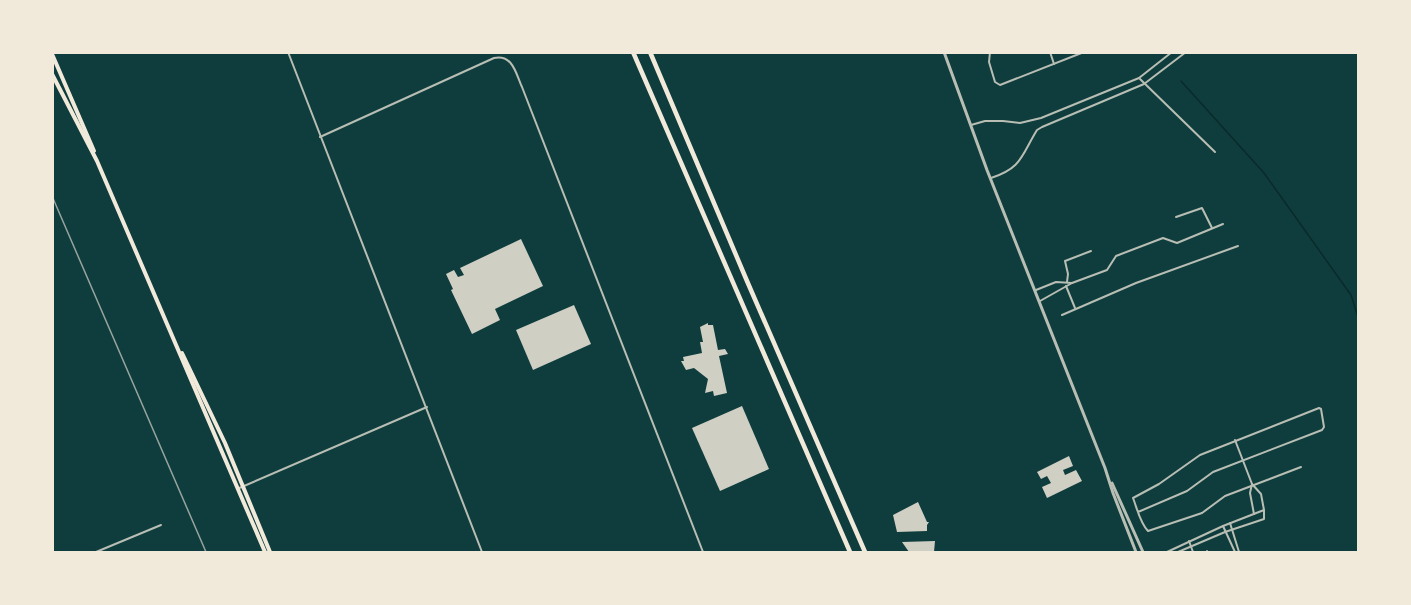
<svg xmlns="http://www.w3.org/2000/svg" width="1411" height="605" font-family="'Fira Sans',sans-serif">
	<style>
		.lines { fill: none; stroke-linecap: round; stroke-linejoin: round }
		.stream { stroke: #0a2a2b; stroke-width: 1.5 }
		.building { fill: #cfcfc3 }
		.minor { stroke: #b8beb3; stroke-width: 2 }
		.tertiary { stroke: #b8beb3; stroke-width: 3 }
		.secondary { stroke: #f1e9da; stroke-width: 4 }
		.motorway { stroke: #f1e9da; stroke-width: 4.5 }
		.rail { stroke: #97a49c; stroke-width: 1.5 }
	</style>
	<rect width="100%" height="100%" fill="#0f3d3e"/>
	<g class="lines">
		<path class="stream" d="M1181 81 1264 173 1351 295 1358 317"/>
	</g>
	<g class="building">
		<path d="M521 239 543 286 495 309 500 320 472 334 451 290 453 289 446 274 454 270 458 277 464 275 460 268Z"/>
		<path d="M574 305 591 344 533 370 516 330Z"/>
		<path d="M708 323V325H713L718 350 725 349 728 354 719 356 727 393 714 396 713 391 705 393 708 379 694 368 686 370 681 361H684L683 357 702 353 700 342H703L700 327Z"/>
		<path d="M742 406 769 469 720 491 692 428Z"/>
		<path d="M1069 456 1073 466 1063 470 1065 475 1076 470 1082 481 1047 498 1042 487 1051 483 1047 476 1041 479 1037 472Z"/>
		<path d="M918 502 927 522H929L927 525V531L897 532 893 515Z"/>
		<path d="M935 541 934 552H909L902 542Z"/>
	</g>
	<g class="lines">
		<g class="minor">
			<path d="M288 52 482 552"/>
			<path d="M990 52 989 62 995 82 1000 85 1084 52"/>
			<path d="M1050 52 1054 64"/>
			<path d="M1140 79 1215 152"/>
			<path d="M971 125 985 121H1003L1020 123 1041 118 1139 78 1172 52"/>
			<path d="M320 137 494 58C513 54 516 74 522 87L703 552"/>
			<path d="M991 178C1022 168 1021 156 1037 130L1042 127 1144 84 1186 52"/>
			<path d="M1176 217 1202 208 1212 228"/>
			<path d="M1067 282 1068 274 1065 261 1091 251"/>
			<path d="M1066 286 1075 308"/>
			<path d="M1036 290 1056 282 1072 283"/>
			<path d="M1040 301 1072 283 1107 270 1116 256 1163 238 1177 243 1223 224"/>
			<path d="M1062 315 1136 283 1238 246"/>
			<path d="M1235 440 1252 484"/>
			<path d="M237 489 427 407"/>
			<path d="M1138 512 1187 491 1213 472 1322 430 1324 427 1321 409 1319 408 1200 455 1159 484 1133 498C1137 508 1140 523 1148 531L1202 513 1225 496 1301 467"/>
			<path d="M1254 514 1250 493 1252 484 1261 494 1264 510"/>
			<path d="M1230 523 1239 552"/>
			<path d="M1223 526 1235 552"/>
			<path d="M1189 541 1193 552"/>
			<path d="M1207 551V552"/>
			<path d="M96 552 161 525"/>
			<path d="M1167 552 1223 526 1264 510V519L1225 532 1178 552"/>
		</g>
		<g class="tertiary">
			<path d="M944 52 987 170 1105 468 1113 493 1136 552"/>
			<path d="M1112 483 1143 552"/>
		</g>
		<g class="secondary">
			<path d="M52 54 94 151"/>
			<path d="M52 74 97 161 265 552"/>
			<path d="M182 353 225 443 270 552"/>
		</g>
		<g class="motorway">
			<path d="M633 52 850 552"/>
			<path d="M650 52 747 281 865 552"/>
		</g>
		<path class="rail" d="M52 196 206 552"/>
	</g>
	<rect width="1411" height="605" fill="none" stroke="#f1e9da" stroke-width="108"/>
</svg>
